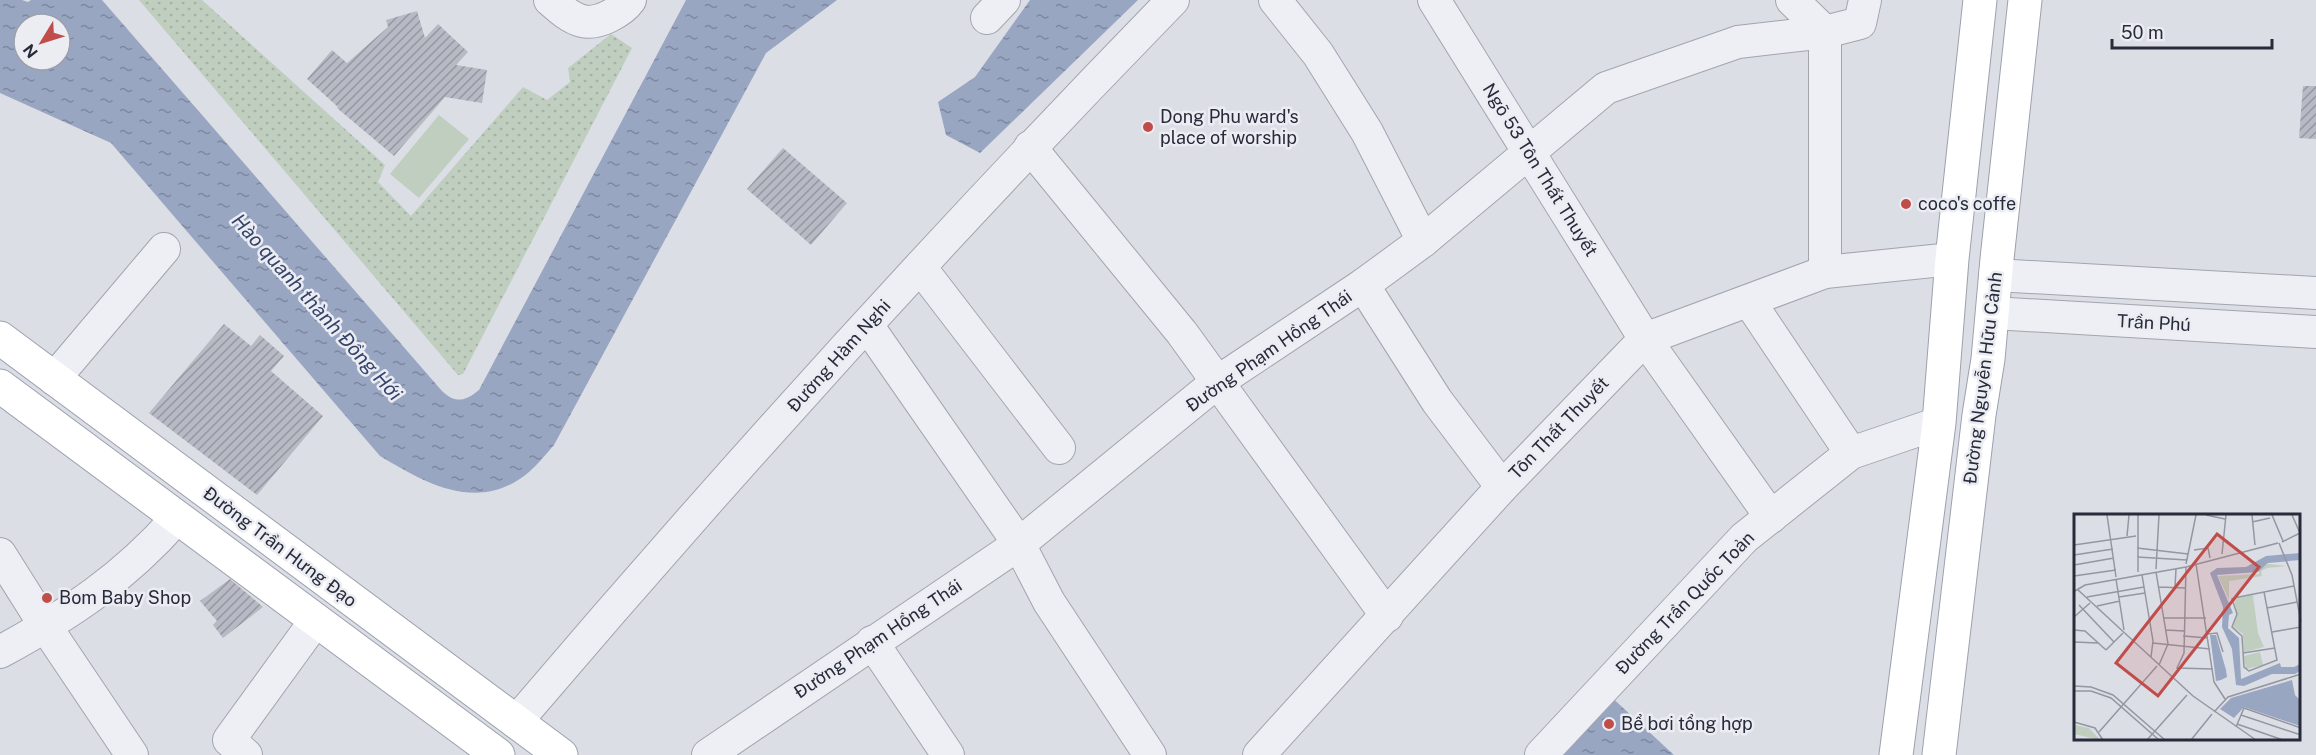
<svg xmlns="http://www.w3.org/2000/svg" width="2316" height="755" font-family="'Public Sans',sans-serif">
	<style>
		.green { fill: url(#green-dots) }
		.pitch { fill: #bfcebe }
		.water { fill: url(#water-ripples); fill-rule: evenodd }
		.building { fill: url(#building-hatch) }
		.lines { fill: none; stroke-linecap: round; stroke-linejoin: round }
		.minor-casing { stroke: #a2a5ae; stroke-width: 34 }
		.major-casing { stroke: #9ca1af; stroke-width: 35 }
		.minor { stroke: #eeeff4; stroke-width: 32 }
		.major { stroke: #fff; stroke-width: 33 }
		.poi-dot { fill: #c14d4a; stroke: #ebedf3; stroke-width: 2 }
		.labels { text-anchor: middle; stroke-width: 5; stroke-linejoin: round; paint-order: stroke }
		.poi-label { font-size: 18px; fill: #272b3a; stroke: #ebedf3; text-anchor: start }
		.street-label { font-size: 18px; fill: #272b3a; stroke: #ebedf3 }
		.water-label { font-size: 20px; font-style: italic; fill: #35436a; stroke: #ebedf3 }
		.inset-road { fill: none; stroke: #9496a1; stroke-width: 1.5 }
		.view { fill: #c14d4a; fill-opacity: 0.15; stroke: #c14d4a; stroke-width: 3 }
		.inset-edge { fill: none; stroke: #272b3a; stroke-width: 3 }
	</style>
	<defs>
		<pattern id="green-dots" width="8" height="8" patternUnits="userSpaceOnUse" patternTransform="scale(1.5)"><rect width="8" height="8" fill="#bfcebe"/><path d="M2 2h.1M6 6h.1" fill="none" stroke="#a4b1a4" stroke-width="1.8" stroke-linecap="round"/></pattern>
		<pattern id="water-ripples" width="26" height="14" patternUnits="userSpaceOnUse" patternTransform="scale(1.5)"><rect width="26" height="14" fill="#99a6c2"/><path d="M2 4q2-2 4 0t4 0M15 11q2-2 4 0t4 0" fill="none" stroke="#7d879f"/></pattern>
		<pattern id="building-hatch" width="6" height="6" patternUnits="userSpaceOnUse" patternTransform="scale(1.5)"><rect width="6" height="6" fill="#b7b9c4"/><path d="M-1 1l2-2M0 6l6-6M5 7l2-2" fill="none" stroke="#9597a0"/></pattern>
	</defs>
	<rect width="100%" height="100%" fill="#dcdee5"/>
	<path class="green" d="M139 0H202L385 165 378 182 411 216 523 87 547 100 570 82 568 68 611 34 632 48 463 374 458 375Z"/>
	<path class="pitch" d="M439 115 469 139 419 198 390 174Z"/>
	<g class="water">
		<path d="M0 0H22L28 2 31 0H102L442 391C455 404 466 401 479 390L686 0H837L766 53 554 445C546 454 538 464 529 472 479 514 427 484 380 456L111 143 0 93ZM24 24H60V60H24Z"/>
		<path d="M1030 0H1138L980 153 946 135 938 102 975 77Z"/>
		<path d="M1607 693 1674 755H1550Z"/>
	</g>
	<g class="building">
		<path d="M417 11 425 38 438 24 468 52 456 65 487 70 482 103 445 97 394 156 337 108 338 107 307 79 332 50 347 63 388 27 386 20Z"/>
		<path d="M2303 86H2316V139L2299 138Z"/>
		<path d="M783 148 847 203 811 245 747 189Z"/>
		<path d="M224 324 251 346 260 335 284 356 271 371 323 416 257 495 149 413Z"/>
		<path d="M230 579 263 607 223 638 213 625 217 621 200 601Z"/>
	</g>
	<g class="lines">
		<defs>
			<g id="minor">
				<path d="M550 0C559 8 570 18 582 21 598 25 621 12 630 0"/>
				<path d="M1275 0 1318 54 1367 132 1423 241"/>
				<path d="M1434 0 1645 339 1771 517"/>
				<path d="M1792 0 1825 32"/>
				<path d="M987 18 1004 0"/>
				<path d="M1030 147 1182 333 1387 616"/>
				<path d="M920 267 1059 448"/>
				<path d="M1825 272V32L1860 23 1865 0"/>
				<path d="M1995 275 2316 293"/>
				<path d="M1363 285 1437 401 1502 487"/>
				<path d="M1749 301 1851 453"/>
				<path d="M1992 313 2316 332"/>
				<path d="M867 325 1019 544 1049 602 1150 755"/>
				<path d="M54 379 164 249"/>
				<path d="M0 554 46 627 132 755"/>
				<path d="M872 642 948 755"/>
				<path d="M0 652C70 614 124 578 177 518"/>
				<path d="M516 722C727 474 946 233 1173 0"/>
				<path d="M246 755 229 740 316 620"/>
				<path d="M708 755 1019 544 1216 383 1363 285 1423 241 1606 88 1738 42 1825 32"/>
				<path d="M1259 755 1502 487 1645 339 1825 272 1952 259"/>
				<path d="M1541 755 1744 538 1851 453 1939 423"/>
			</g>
			<g id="major">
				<path d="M0 338 561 755"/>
				<path d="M0 386 498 755"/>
				<path d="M1896 755 1939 423 1952 259 1980 0"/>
				<path d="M1939 755 1979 415 1988 359 1997 259 2025 0"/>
			</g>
		</defs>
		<use href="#minor" class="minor-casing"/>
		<use href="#major" class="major-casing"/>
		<use href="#minor" class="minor"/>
		<use href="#major" class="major"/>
	</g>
	<g class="poi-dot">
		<circle cx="1148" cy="127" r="6"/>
		<circle cx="1906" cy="204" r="6"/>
		<circle cx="47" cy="598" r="6"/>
		<circle cx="1609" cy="724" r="6"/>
	</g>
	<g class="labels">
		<g class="poi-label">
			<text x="1160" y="123">Dong Phu ward's<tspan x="1160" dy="21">place of worship</tspan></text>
			<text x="1918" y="210">coco's coffe</text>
			<text x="59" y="604">Bom Baby Shop</text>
			<text x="1621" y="730">Bể bơi tổng hợp</text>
		</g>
		<g class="street-label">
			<text transform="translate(1540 170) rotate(58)" y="6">Ngõ 53 Tôn Thất Thuyết</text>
			<text transform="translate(2154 323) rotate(3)" y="6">Trần Phú</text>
			<text transform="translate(1269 351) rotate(-35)" y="6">Đường Phạm Hồng Thái</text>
			<text transform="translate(839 356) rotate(-48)" y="6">Đường Hàm Nghi</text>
			<text transform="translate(1983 378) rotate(-83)" y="6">Đường Nguyễn Hữu Cảnh</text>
			<text transform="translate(1559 428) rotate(-46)" y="6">Tôn Thất Thuyết</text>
			<text transform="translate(280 547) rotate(37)" y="6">Đường Trần Hưng Đạo</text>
			<text transform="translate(1685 603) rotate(-46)" y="6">Đường Trần Quốc Toản</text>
			<text transform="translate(878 639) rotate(-34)" y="6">Đường Phạm Hồng Thái</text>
		</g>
		<g class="water-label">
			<text transform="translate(317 307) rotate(48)" y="7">Hào quanh thành Đồng Hới</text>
		</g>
	</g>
	<g transform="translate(2074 514)">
		<rect width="226" height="226" fill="#dcdee5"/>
		<path d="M194 50 213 52 193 54 187 57 188 62 155 67V86L144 62 185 60V55ZM179 81 184 119 190 133 170 138 169 120 159 113 163 101 160 85ZM186 138 189 151 172 155 170 142ZM0 211 15 214 26 226 0 220Z" fill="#bfcebe"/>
		<path d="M226 39V46L194 49 184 58 143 61 159 99 155 101 154 114 165 124 167 165 206 149 207 153H220L226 150V157L221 160H198L170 172 162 171 158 135 148 113 149 93 136 59 143 54 172 53 192 42ZM136 121H142L152 156 153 163 147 166 142 167ZM218 166 221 181 226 186V212L170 193 160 204 146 195 157 184Z" fill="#99a6c2"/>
		<path class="inset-road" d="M33 1 42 63M64 1V58M132 1 151 5M178 1 181 31M198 1 209 27M218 1 226 19M178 8 196 4M53 22 55 1M208 28 226 19M205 29 218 61 227 108M0 31 62 22M63 34 114 40M120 36 134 34 136 44M148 40 152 1M0 41 39 35M63 43 113 46M112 50 122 1M122 50 140 168 151 185M0 51 40 44M112 53 110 139 103 154 139 155M82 55 85 1M82 58 94 130 85 151M68 61 79 127 77 143M0 62 42 56M42 65 50 116M85 73 111 74M101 73 102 55M3 75 119 182 182 226M1 77 11 71 112 53 204 29M190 78 203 146 175 157 170 153 168 122 158 113 163 100 158 85 160 84 220 72M13 83 70 73M45 83 71 79M5 91 40 128M23 92 46 87M193 94 223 88M0 103 16 89M90 104H132M0 116 11 117 32 136M92 116 110 117M198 118 227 113M134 120 143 119 149 138M109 122 134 124M0 128 24 129M79 129 136 135M32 136 49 119M169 139 201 134M0 172 17 173 39 181 91 226M0 177H17L37 184 85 226M140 198 154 183 227 160M167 201 227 221M0 208 21 214 29 226M163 210 209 226M162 213 170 194 227 214M25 218 83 152M73 226 113 181M117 226 138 200"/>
		<path class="view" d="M143 20 185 53 84 182 42 149Z"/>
		<rect width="226" height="226" class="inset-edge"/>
	</g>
	<g transform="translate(42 42) rotate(232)"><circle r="28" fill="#ebedf3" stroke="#9d9fa9" stroke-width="1.5"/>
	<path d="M0-4.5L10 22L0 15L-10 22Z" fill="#c14d4a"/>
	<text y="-9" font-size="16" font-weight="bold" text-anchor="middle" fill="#272b3a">N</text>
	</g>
	<path d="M2112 39v9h160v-9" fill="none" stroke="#272b3a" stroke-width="3"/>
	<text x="2121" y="39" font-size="18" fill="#272b3a" stroke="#ebedf3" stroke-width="4.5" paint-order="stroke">50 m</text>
</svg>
